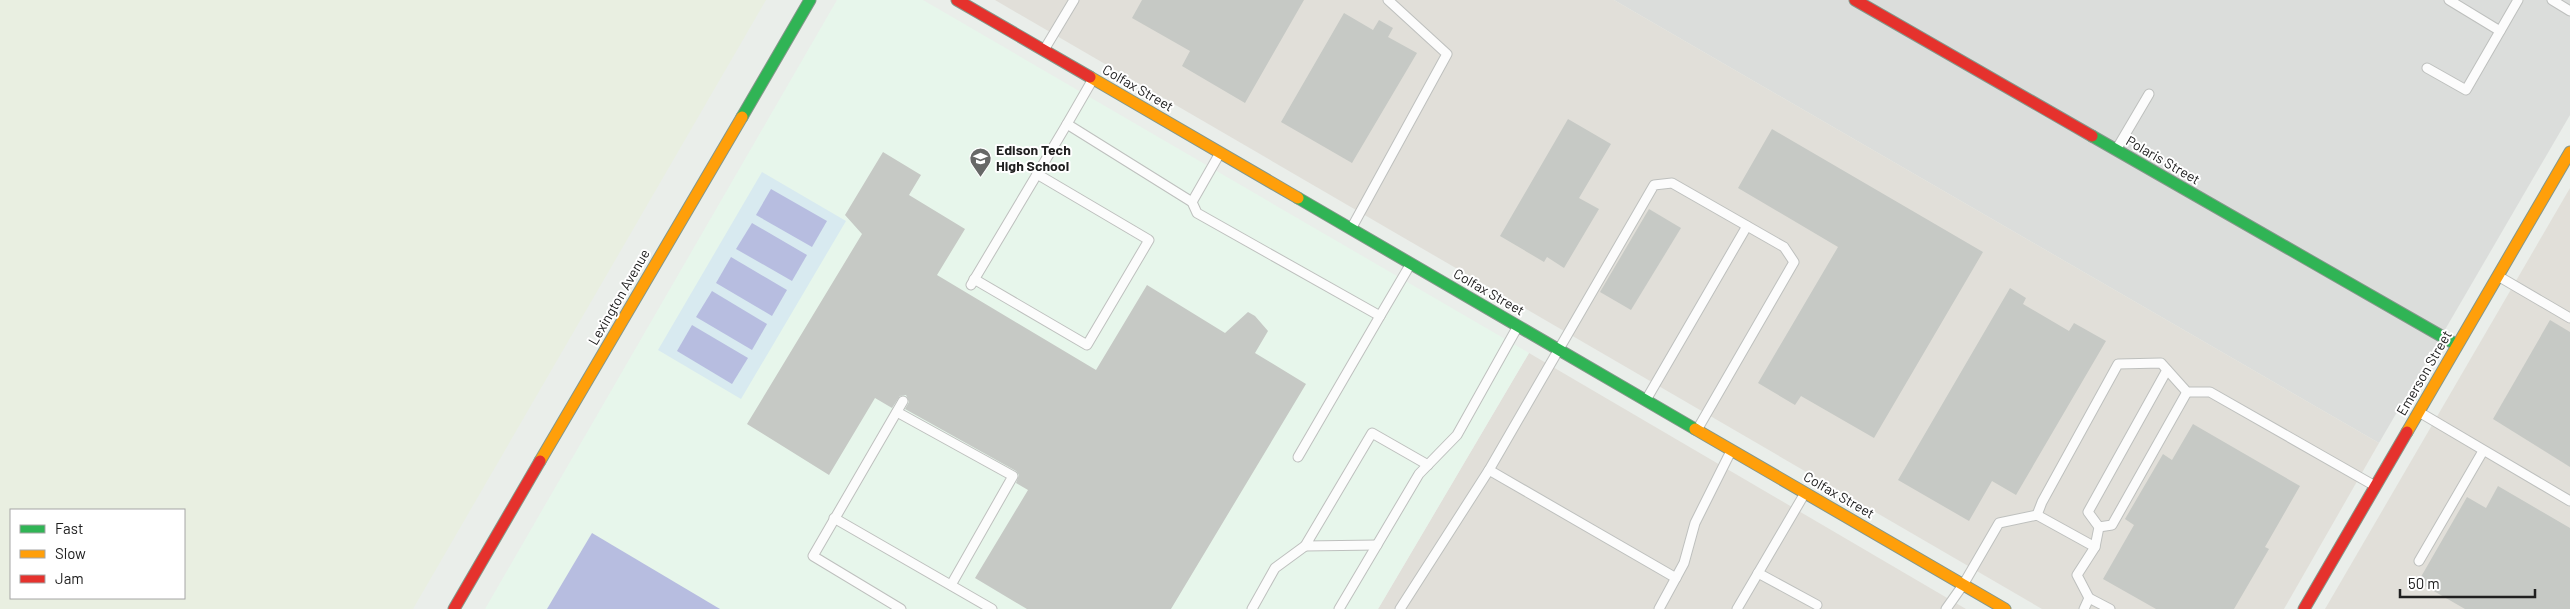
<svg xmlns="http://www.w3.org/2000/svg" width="2570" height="609" font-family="Barlow,sans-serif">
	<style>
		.residential { fill: #dbdddb }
		.commercial { fill: #e9efe1; fill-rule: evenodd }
		.industrial { fill: #e1dfd9 }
		.education { fill: #e7f6eb }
		.park { fill: #d8eaf0 }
		.pitch { fill: #b7bde0 }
		.building { fill: #c6c9c5 }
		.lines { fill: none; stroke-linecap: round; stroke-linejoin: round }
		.lane-casing { stroke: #bec0be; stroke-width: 11 }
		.fast-casing { stroke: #83978a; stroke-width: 13 }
		.slow-casing { stroke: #83978a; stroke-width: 13 }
		.jam-casing { stroke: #83978a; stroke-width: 13 }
		.lane { stroke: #fcfcfc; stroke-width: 9 }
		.fast { stroke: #30b455; stroke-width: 11 }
		.slow { stroke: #ff9f0a; stroke-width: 11 }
		.jam { stroke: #e5322d; stroke-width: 11 }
		.labels { text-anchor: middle; stroke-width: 4; stroke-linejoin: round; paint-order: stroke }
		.street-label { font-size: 14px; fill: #202020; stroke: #fff }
		.poi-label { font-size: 14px; font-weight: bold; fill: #202020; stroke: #fff; text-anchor: start }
	</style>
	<rect width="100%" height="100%" fill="#eaeeea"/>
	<path class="residential" d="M1614 0H2570V115L2379 443Z"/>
	<path class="commercial" d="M0 0H766L413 609H0ZM11 510H184V598H11Z"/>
	<g class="industrial">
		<path d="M995 0H1614L2379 443 2284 609H2042Z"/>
		<path d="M2570 188V609H2325Z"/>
		<path d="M1529 353 1966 609H1378Z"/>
	</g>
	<path class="education" d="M837 0H923L1529 353 1378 609H485Z"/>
	<path class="park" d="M762 172 846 221 741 399 658 350Z"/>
	<g class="pitch">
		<path d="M771 189 827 221 812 247 756 215Z"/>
		<path d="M752 223 807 255 792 281 736 249Z"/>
		<path d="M731 257 787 290 772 316 716 283Z"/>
		<path d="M712 291 767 324 752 350 696 317Z"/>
		<path d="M692 325 748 358 732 384 677 351Z"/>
		<path d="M592 533 720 609H547Z"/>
	</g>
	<g class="building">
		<path d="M1142 0H1304L1245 103 1182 66 1190 51 1132 18Z"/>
		<path d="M1344 13 1373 30 1379 20 1393 28 1388 37 1417 53 1352 163 1281 122Z"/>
		<path d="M1568 119 1611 144 1579 198 1599 209 1564 268 1547 257 1544 262 1500 236Z"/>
		<path d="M1772 129 1983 252 1874 438 1801 396 1795 405 1758 383 1838 247 1738 188Z"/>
		<path d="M883 152 921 175 909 195 965 229 937 275 1096 370 1147 285 1225 333 1248 312 1255 316 1268 331 1255 353 1306 384 1171 609H1027L975 578 1028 490 1016 483 1019 475 1016 471 905 409 909 402 906 395 900 396 892 408 875 398 829 475 747 424 862 234 845 215Z"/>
		<path d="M1649 209 1681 228 1631 310 1600 292Z"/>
		<path d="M2010 288 2026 298 2023 304 2069 331 2074 323 2106 341 2016 495 1992 481 1969 521 1898 480Z"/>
		<path d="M2550 320 2570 332V467L2493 419Z"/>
		<path d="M2193 424 2300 486 2265 547 2269 549 2234 609H2156L2103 579 2134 525 2125 519 2163 454 2172 460Z"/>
		<path d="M2498 486 2570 528V609H2465L2418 582 2467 497 2486 508Z"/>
	</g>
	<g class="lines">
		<defs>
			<g id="lane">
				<path d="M2449 0 2500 31"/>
				<path d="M2552 0 2570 11"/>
				<path d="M1044 50 1074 0"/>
				<path d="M2427 68 2466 90 2518 0"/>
				<path d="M1093 79 1067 124 1192 202 1197 213 1380 316 1410 265"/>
				<path d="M2116 150 2149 94"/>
				<path d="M1192 202 1220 153"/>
				<path d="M1351 229 1447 54 1388 0"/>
				<path d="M2498 276 2570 318"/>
				<path d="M974 279 1087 345 1149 240 1037 174"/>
				<path d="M971 285 1067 124"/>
				<path d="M1646 400 1747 226"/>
				<path d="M897 412 1013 476 951 585"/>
				<path d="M2419 412 2570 501"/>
				<path d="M1298 457 1380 316"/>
				<path d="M1489 470 1676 578"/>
				<path d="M2037 515 2042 502 2118 364 2161 363 2187 392H2210L2375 486"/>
				<path d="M834 518 992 609"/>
				<path d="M2099 527 2112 525 2187 392"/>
				<path d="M1377 545 1305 546 1372 433 1428 465"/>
				<path d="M2419 561 2483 451"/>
				<path d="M1758 573 1817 605"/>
				<path d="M2089 598 2110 609"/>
				<path d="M901 609 813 556 903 401"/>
				<path d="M1252 609 1275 568 1305 546"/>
				<path d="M1339 609 1419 474 1457 435 1518 326"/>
				<path d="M1400 609 1489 470 1654 185 1672 183 1784 247 1794 262 1697 430"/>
				<path d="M1659 609 1684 563 1695 523 1731 451"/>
				<path d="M1737 609 1805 493"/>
				<path d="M1946 609 1963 585 1999 523 2037 515 2095 547"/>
				<path d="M2084 609 2089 598 2077 575 2095 547 2099 527 2088 512 2167 370"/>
			</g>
			<g id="fast">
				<path d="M742 117 810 0"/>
				<path d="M2092 136 2457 345"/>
				<path d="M1298 198 1695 429"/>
			</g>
			<g id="slow">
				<path d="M1090 77 1298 198"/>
				<path d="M1695 429 2005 609"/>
				<path d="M2407 432 2570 152"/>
				<path d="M540 461 742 117"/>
			</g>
			<g id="jam">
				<path d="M957 0 1090 77"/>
				<path d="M1855 0 2092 136"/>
				<path d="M454 609 540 461"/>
				<path d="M2304 609 2407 432"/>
			</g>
		</defs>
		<use href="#lane" class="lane-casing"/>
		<use href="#fast" class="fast-casing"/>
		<use href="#slow" class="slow-casing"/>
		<use href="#jam" class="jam-casing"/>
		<use href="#lane" class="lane"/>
		<use href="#fast" class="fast"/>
		<use href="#slow" class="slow"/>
		<use href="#jam" class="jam"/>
	</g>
	<defs>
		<symbol id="school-pin" viewBox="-11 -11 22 30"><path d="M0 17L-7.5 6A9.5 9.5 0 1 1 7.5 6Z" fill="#676867" stroke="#fff"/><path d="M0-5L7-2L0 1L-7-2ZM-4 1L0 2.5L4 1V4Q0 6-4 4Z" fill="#fff"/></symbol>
	</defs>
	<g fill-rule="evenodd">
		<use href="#school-pin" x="968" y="146" width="25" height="34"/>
	</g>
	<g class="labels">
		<g class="street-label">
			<text transform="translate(1138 88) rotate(30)" y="5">Colfax Street</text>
			<text transform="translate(2163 160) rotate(30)" y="5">Polaris Street</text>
			<text transform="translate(1489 292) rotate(30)" y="5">Colfax Street</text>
			<text transform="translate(619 297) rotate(-60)" y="5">Lexington Avenue</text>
			<text transform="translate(2424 373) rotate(-60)" y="5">Emerson Street</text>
			<text transform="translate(1839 495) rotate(30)" y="5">Colfax Street</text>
		</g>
		<g class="poi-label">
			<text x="996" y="155">Edison Tech<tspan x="996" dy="16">High School</tspan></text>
		</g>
	</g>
	<rect x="10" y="509" width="175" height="90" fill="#ffffff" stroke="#a6a6a6"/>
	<rect x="20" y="525" width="25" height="8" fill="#30b455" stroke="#a6a6a6"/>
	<text x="55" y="534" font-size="15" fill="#202020">Fast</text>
	<rect x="20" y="550" width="25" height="8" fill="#ff9f0a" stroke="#a6a6a6"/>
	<text x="55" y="559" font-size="15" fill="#202020">Slow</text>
	<rect x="20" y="575" width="25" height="8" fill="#e5322d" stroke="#a6a6a6"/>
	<text x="55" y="584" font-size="15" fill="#202020">Jam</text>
	<path d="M2400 589v8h135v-8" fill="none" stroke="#202020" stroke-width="2.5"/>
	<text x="2408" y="589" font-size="15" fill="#202020" stroke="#ffffff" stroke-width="4" paint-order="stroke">50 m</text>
</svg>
